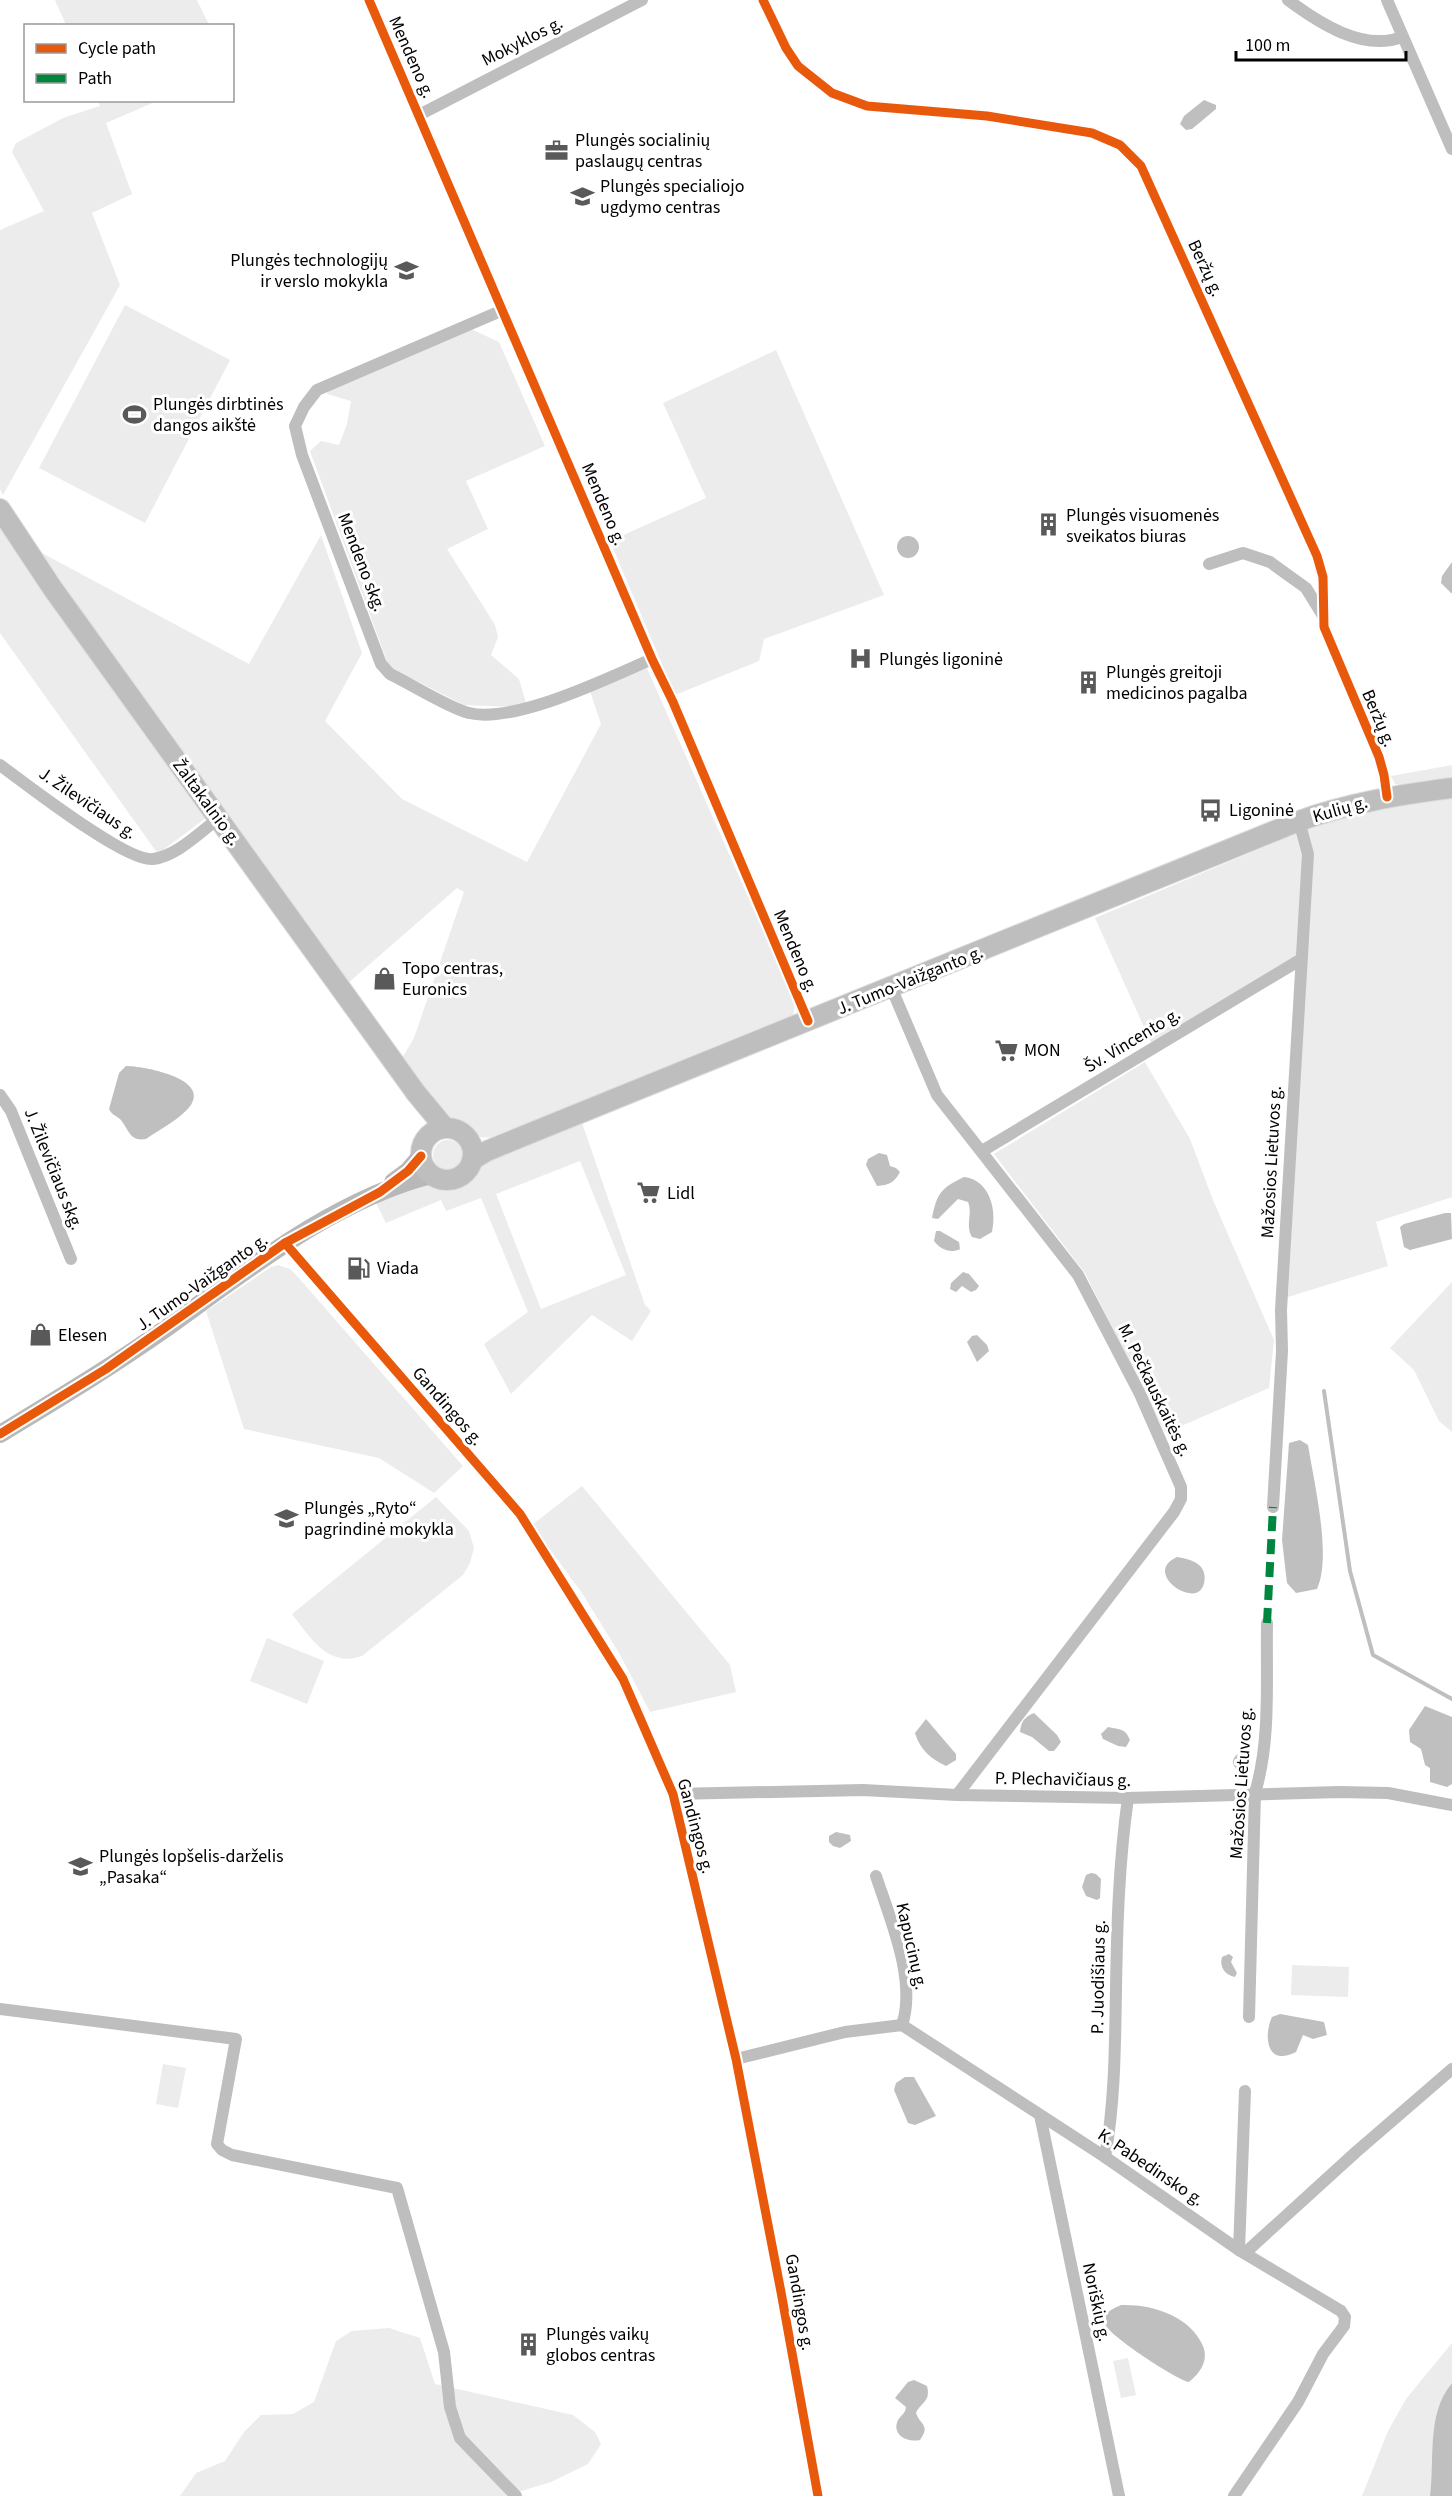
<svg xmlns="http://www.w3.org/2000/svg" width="1452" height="2496" font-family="'Source Sans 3',sans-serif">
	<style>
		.green { fill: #ececec; fill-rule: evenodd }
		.water { fill: #bfbfbf }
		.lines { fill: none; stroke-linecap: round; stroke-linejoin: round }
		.stream { stroke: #bfbfbf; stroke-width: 4 }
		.primary-casing { stroke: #dbdbdb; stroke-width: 22 }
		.street { stroke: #bebebe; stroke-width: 12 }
		.secondary { stroke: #b8b8b8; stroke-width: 18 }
		.primary { stroke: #bebebe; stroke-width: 20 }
		.quiet { stroke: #00873e; stroke-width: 8; stroke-dasharray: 15 8; stroke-linecap: butt }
		.cycleway-casing { stroke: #fff; stroke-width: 13 }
		.cycleway { stroke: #e8590c; stroke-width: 9 }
		.labels { text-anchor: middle; stroke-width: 6; stroke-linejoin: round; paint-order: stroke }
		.street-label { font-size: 18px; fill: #000; stroke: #fff }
		.poi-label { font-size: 18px; fill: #000; stroke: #fff; text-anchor: start }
	</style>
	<rect width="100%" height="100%" fill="#fff"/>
	<g class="green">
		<path d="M55 0H197L209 25H66Z"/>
		<path d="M98 101H157L106 123 132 194 92 213 120 285 3 495 0 489V230L44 211 12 152 16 143 63 118 100 106Z"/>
		<path d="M125 305 230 360 145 523 39 468Z"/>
		<path d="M471 329 499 342 545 446 466 481 488 529 447 549 495 625 498 637 491 655 519 679 526 703 513 707 464 705 389 667 310 451 321 441 339 445 347 424 351 401 327 394 329 389Z"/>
		<path d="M776 350 884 595 764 639 759 661 675 695 610 541 706 498 663 403Z"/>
		<path d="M0 523 207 817 158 854 0 633Z"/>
		<path d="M321 535 362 653 325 721 402 799 527 862 601 724 589 688 646 666 795 1003 793 1017 516 1133C504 1135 489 1140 476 1136 467 1133 460 1126 450 1123L401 1060 414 1038 464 892 457 888 347 984 164 732 42 553 249 664Z"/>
		<path d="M1452 765V781L1402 785 1395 784 1391 776Z"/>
		<path d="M1452 797V1197L1376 1222 1388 1266 1288 1297 1306 951 1152 1045 1095 918 1317 825 1382 807Z"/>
		<path d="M1145 1062 1190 1139 1213 1200 1274 1340 1269 1388 1165 1433 1085 1273 994 1154Z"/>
		<path d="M581 1120 645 1305 651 1311 632 1341 592 1315 511 1394 484 1344 528 1312 481 1198 446 1211 441 1200 386 1223 376 1203 412 1184 432 1182 449 1187 457 1186 467 1180 480 1163ZM580 1161 626 1275 541 1309 496 1194Z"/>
		<circle cx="448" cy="1155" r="15"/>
		<path d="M278 1265 290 1269 298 1277 463 1466 434 1493 379 1458 244 1429 206 1311 271 1267Z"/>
		<path d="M1452 1282V1432L1439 1421 1414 1370 1390 1348Z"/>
		<path d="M582 1486 730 1665 736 1692 650 1712 619 1653 582 1593 532 1525Z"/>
		<path d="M436 1497 469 1531 474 1548 470 1563 463 1575 362 1656C328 1668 310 1637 292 1614Z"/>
		<path d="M267 1638 324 1661 307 1704 250 1681Z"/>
		<path d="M1292 1965 1349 1967 1348 1997 1291 1995Z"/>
		<path d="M163 2064 186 2068 178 2108 156 2104Z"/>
		<path d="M389 2328 420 2338 435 2384 573 2415 595 2432 601 2444 588 2464 551 2482 505 2496H180L196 2473 225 2461 244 2432 261 2415 293 2414 314 2402 336 2341 352 2331Z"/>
		<path d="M1452 2343V2383L1448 2388 1430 2496H1362L1388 2431 1406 2399Z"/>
		<path d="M1128 2358 1136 2395 1121 2398 1113 2361Z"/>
	</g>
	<g class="water">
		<path d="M1204 100 1216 105V109L1192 129 1186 130 1180 124 1184 116Z"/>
		<circle cx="908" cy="547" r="11"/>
		<path d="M1452 562V593H1451L1441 583 1442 576Z"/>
		<path d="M126 1066C143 1066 209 1078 191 1105 181 1119 160 1129 146 1139 129 1142 129 1129 120 1119 115 1115 112 1115 109 1109L119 1073Z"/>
		<path d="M879 1153 887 1155 890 1166 896 1168 900 1172C894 1183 889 1185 877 1186L866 1165 868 1159Z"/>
		<path d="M964 1177C990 1180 997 1210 992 1232L980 1239 972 1237C965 1225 973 1214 968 1202L958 1199 938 1219 932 1218C937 1193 941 1188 964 1177Z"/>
		<path d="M1445 1213H1451L1452 1239 1410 1250 1404 1247 1400 1227 1404 1224Z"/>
		<path d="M936 1231H940L959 1242 960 1249C950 1254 940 1249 934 1241Z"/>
		<path d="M963 1272 969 1274 979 1286 976 1290 971 1292 962 1286 956 1292 950 1289 951 1283Z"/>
		<path d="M977 1335 987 1345 989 1351 977 1362 967 1342 972 1336Z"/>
		<path d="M1300 1440 1308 1445C1314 1482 1332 1557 1317 1589L1296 1593 1287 1583 1282 1540 1289 1443Z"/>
		<path d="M1177 1557C1184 1558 1193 1560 1199 1565 1207 1571 1207 1589 1196 1593 1179 1597 1148 1570 1177 1557Z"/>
		<path d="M1425 1706 1452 1717V1784L1447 1787 1430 1782V1768L1425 1765 1421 1749 1410 1742 1409 1730Z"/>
		<path d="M1034 1713 1057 1735 1061 1742 1054 1751H1049L1032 1737 1020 1732C1021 1722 1024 1717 1034 1713Z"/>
		<path d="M926 1719 956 1754V1760L946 1766C931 1759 920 1750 915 1733Z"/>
		<path d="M1108 1727C1121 1730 1125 1728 1130 1740L1126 1747 1118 1746 1103 1739 1101 1734Z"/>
		<circle cx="1242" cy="1762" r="9"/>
		<path d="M836 1832 850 1835 851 1841 840 1848 833 1846 829 1842V1836Z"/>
		<path d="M1091 1873 1096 1874 1101 1879 1100 1898 1097 1900 1086 1896 1082 1887 1086 1875Z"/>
		<path d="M1229 1954 1233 1957 1231 1962 1237 1973 1235 1977C1225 1975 1219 1967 1222 1957Z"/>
		<path d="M1280 2014 1324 2022 1327 2035 1313 2039 1303 2035 1296 2052C1267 2067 1263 2037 1272 2017Z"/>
		<path d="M905 2077H914L936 2116 915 2125 908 2123 894 2090 896 2083Z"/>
		<path d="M1121 2305C1153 2304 1190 2316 1203 2346 1209 2361 1200 2373 1189 2382 1177 2380 1109 2336 1105 2324 1101 2313 1113 2309 1121 2305Z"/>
		<path d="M914 2380 927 2386C931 2402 921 2402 916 2413 920 2425 931 2425 920 2440 908 2443 891 2435 898 2420 902 2414 905 2414 906 2407L895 2398 908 2382Z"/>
		<path d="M1452 2383V2496H1430C1435 2459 1426 2414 1452 2383Z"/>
	</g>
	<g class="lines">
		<path class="stream" d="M1324 1391 1350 1571 1373 1655 1452 1699"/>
		<defs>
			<g id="primary">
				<path d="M0 509 53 589 416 1093 445 1128"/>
				<circle cx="447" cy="1154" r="26"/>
				<path d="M472 1160 487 1151 521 1137 1299 821C1349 803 1399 795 1452 788"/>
			</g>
		</defs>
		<use href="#primary" class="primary-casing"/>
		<g class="street">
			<path d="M369 0 652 659 673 702 808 1021"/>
			<path d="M763 0 786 48 798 66 832 93 867 106 987 116 1092 133 1120 145 1141 166 1317 556 1323 577 1324 627 1379 757 1384 775 1387 797"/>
			<path d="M1288 0C1319 23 1363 52 1402 37"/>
			<path d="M1387 0 1452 149"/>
			<path d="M419 115 642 0"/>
			<path d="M503 310 317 390 304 407 295 426 302 455 381 664 390 674C411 684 449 708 469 713 515 724 608 678 652 659"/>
			<path d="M1209 564 1243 553 1270 562 1306 588 1322 614"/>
			<path d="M0 765C26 784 127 863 153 859 177 856 200 832 219 818"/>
			<path d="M891 987 937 1095 1078 1275 1140 1394 1181 1487V1499L1174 1512 957 1795"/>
			<path d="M0 1095 11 1111 71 1259"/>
			<path d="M982 1151 1300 960"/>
			<path d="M285 1243 520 1514 623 1679 673 1794 736 2059 781 2292 818 2496"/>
			<path d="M1273 1507 1282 1351 1281 1310 1308 854 1299 821"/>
			<path d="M673 1794 863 1790 957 1795 1128 1798 1339 1792 1388 1793 1452 1805"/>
			<path d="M876 1876C890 1919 917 1980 902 2025"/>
			<path d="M0 2009 236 2039 217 2144 222 2150 232 2155 397 2188 444 2352 450 2407 460 2438 516 2496"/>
			<path d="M1249 2017 1255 1793C1271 1740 1266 1679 1267 1623"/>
			<path d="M736 2059 845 2032 902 2025 1105 2157 1239 2250 1341 2311 1345 2317 1344 2326 1323 2354 1298 2402 1234 2496"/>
			<path d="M1040 2115 1119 2496"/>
			<path d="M1105 2157C1115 2102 1115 2045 1116 1989 1117 1925 1119 1861 1128 1798"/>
			<path d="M1239 2250 1245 2091"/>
			<path d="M1245 2253 1356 2152 1452 2069"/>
		</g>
		<g class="secondary">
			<path d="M393 1182 408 1171 421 1156"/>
			<path d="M0 1434C56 1400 111 1367 165 1329 246 1271 333 1200 431 1175"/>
		</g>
		<use href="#primary" class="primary"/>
		<path class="quiet" d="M1267 1623 1273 1507"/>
		<defs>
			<g id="cycleway">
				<path d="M369 0 652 659 673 702 808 1021"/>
				<path d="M763 0 786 48 798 66 832 93 867 106 987 116 1092 133 1120 145 1141 166 1317 556 1323 577 1324 627 1379 757 1384 775 1387 797"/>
				<path d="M285 1243 520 1514 623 1679 673 1794 736 2059 781 2292 818 2496"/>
				<path d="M0 1434 106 1369 285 1243 380 1192 408 1171 421 1156"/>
			</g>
		</defs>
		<use href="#cycleway" class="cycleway-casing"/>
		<use href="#cycleway" class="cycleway"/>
	</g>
	<defs>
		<symbol id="office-bare" viewBox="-9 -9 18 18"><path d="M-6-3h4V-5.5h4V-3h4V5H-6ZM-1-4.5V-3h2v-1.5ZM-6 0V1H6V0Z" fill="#595959" stroke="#fff" stroke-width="2.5" paint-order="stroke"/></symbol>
		<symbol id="school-bare" viewBox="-9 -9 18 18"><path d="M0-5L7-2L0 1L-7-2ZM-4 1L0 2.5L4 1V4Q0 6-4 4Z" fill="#595959" stroke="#fff" stroke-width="2.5" paint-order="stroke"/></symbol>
		<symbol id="stadium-bare" viewBox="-9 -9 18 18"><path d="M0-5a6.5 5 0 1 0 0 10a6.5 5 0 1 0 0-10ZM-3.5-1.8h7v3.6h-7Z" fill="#595959" stroke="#fff" stroke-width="2.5" paint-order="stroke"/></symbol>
		<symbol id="building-bare" viewBox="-9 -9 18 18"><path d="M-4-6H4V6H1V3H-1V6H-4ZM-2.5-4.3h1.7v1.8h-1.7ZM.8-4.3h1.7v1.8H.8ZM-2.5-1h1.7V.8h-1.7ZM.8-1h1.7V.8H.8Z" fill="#595959" stroke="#fff" stroke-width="2.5" paint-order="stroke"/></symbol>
		<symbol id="hospital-bare" viewBox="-9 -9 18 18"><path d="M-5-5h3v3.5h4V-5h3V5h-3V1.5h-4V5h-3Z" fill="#595959" stroke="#fff" stroke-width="2.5" paint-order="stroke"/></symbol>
		<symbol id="bus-bare" viewBox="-9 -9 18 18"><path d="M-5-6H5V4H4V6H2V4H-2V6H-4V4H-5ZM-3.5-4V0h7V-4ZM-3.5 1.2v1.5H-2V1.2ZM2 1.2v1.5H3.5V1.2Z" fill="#595959" stroke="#fff" stroke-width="2.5" paint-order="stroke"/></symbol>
		<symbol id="shop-bare" viewBox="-9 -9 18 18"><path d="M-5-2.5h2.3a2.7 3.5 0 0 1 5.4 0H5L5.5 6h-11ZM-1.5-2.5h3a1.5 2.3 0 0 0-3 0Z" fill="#595959" stroke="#fff" stroke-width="2.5" paint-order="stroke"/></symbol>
		<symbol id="supermarket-bare" viewBox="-9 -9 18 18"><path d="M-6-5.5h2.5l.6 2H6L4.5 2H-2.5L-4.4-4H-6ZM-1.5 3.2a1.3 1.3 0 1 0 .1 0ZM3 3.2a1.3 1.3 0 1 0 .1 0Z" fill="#595959" stroke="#fff" stroke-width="2.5" paint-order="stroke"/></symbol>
		<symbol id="fuel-bare" viewBox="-9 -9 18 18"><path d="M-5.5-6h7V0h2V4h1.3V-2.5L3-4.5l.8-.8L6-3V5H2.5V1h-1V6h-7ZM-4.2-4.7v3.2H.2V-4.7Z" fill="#595959" stroke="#fff" stroke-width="2.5" paint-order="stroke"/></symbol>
	</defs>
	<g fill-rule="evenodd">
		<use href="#office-bare" x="540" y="134" width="33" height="33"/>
		<use href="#school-bare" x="566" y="180" width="33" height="33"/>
		<use href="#school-bare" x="390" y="254" width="33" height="33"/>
		<use href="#stadium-bare" x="118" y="398" width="33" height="33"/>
		<use href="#building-bare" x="1032" y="508" width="33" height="33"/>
		<use href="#hospital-bare" x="844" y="642" width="33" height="33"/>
		<use href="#building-bare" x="1072" y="666" width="33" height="33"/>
		<use href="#bus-bare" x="1194" y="794" width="33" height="33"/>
		<use href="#shop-bare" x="368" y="962" width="33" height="33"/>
		<use href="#supermarket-bare" x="990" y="1034" width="33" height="33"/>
		<use href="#supermarket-bare" x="632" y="1176" width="33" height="33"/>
		<use href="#fuel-bare" x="342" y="1252" width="33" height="33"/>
		<use href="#shop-bare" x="24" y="1318" width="33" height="33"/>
		<use href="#school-bare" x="270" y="1502" width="33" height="33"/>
		<use href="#school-bare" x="64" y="1850" width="33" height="33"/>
		<use href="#building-bare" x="512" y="2328" width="33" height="33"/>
	</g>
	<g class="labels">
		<g class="street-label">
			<text transform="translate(522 41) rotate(-27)" y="6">Mokyklos g.</text>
			<text transform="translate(412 57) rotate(66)" y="6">Mendeno g.</text>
			<text transform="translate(1206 268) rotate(65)" y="6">Beržų g.</text>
			<text transform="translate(604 504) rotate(67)" y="6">Mendeno g.</text>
			<text transform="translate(362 562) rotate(69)" y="6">Mendeno skg.</text>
			<text transform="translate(1379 718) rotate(67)" y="6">Beržų g.</text>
			<text transform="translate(207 802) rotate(54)" y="6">Žaltakalnio g.</text>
			<text transform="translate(88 803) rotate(34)" y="6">J. Žilevičiaus g.</text>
			<text transform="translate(1340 809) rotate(-16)" y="6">Kulių g.</text>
			<text transform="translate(796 951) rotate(67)" y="6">Mendeno g.</text>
			<text transform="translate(910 980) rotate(-22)" y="6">J. Tumo-Vaižganto g.</text>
			<text transform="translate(1132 1040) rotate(-31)" y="6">Šv. Vincento g.</text>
			<text transform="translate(1271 1162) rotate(-87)" y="6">Mažosios Lietuvos g.</text>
			<text transform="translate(54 1169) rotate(68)" y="6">J. Žilevičiaus skg.</text>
			<text transform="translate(202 1282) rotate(-35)" y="6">J. Tumo-Vaižganto g.</text>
			<text transform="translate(1155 1390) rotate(64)" y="6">M. Pečkauskaitės g.</text>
			<text transform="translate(448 1406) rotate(49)" y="6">Gandingos g.</text>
			<text transform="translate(1063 1779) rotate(1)" y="6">P. Plechavičiaus g.</text>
			<text transform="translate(1241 1783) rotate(-86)" y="6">Mažosios Lietuvos g.</text>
			<text transform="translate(696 1826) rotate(75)" y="6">Gandingos g.</text>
			<text transform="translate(912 1946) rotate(77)" y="6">Kapucinų g.</text>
			<text transform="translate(1098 1977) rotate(-89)" y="6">P. Juodišiaus g.</text>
			<text transform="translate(1151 2167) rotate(34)" y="6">K. Pabedinsko g.</text>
			<text transform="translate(800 2302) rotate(80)" y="6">Gandingos g.</text>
			<text transform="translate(1097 2302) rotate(78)" y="6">Noriškių g.</text>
		</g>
		<g class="poi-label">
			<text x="575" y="146">Plungės socialinių<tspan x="575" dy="21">paslaugų centras</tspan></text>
			<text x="600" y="192">Plungės specialiojo<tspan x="600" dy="21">ugdymo centras</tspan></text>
			<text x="388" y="266" text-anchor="end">Plungės technologijų<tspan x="388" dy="21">ir verslo mokykla</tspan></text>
			<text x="153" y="410">Plungės dirbtinės<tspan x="153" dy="21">dangos aikštė</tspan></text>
			<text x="1066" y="521">Plungės visuomenės<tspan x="1066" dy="21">sveikatos biuras</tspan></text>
			<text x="879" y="665">Plungės ligoninė</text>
			<text x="1106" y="678">Plungės greitoji<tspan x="1106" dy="21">medicinos pagalba</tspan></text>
			<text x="1229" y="816">Ligoninė</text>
			<text x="402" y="974">Topo centras,<tspan x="402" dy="21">Euronics</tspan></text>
			<text x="1024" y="1056">MON</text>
			<text x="667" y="1199">Lidl</text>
			<text x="377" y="1274">Viada</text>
			<text x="58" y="1341">Elesen</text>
			<text x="304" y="1514">Plungės „Ryto“<tspan x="304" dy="21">pagrindinė mokykla</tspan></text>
			<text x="99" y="1862">Plungės lopšelis-darželis<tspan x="99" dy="21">„Pasaka“</tspan></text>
			<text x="546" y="2340">Plungės vaikų<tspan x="546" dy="21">globos centras</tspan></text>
		</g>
	</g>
	<rect x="24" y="24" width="210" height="78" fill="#ffffff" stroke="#999999" stroke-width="1.5"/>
	<rect x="36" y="44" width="30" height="9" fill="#e8590c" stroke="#999999" stroke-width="1.5"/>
	<text x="78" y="54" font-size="18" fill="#000000">Cycle path</text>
	<rect x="36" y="74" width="30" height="9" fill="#00873e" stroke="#999999" stroke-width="1.5"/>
	<text x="78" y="84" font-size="18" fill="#000000">Path</text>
	<path d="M1236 51v9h170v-9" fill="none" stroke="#000000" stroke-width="3"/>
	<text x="1245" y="51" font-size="18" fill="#000000" stroke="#ffffff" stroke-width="4.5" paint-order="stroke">100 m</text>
</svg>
